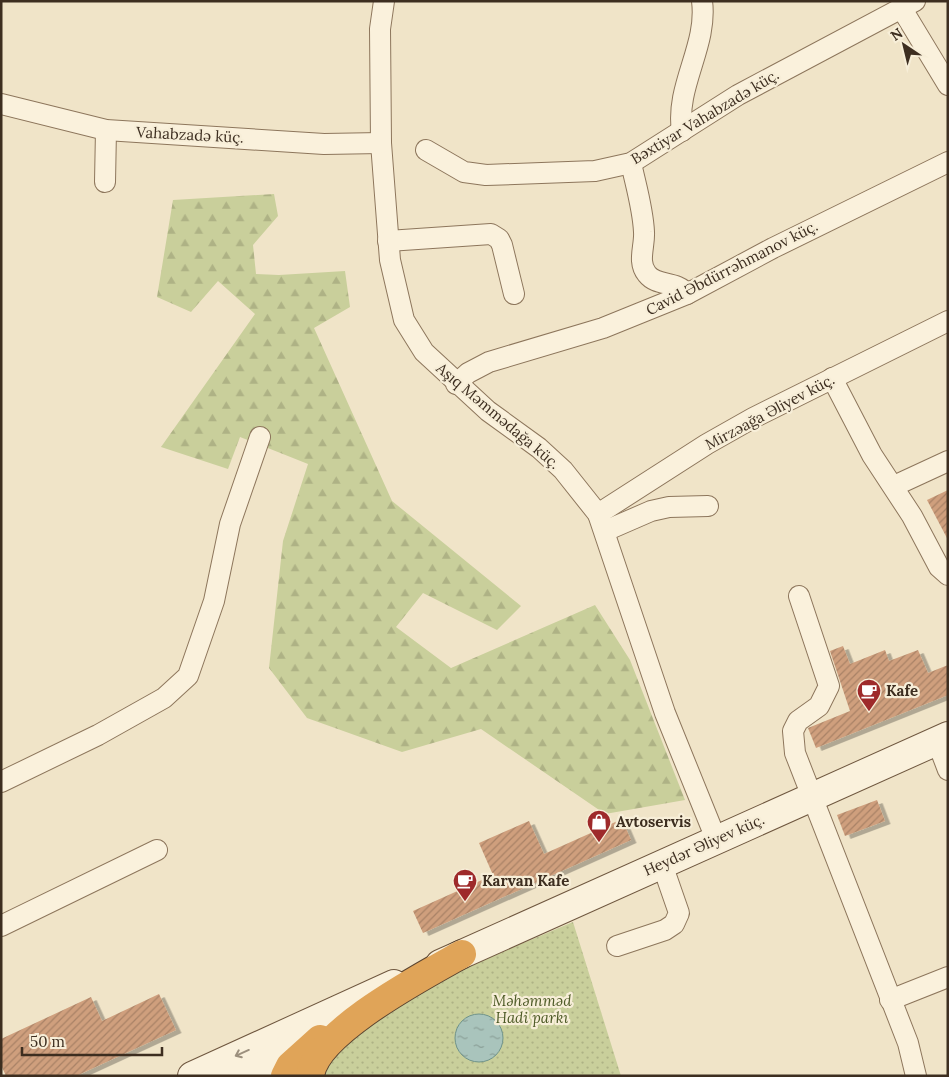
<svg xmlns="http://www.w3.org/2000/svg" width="949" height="1077" font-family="Lora,serif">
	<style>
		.grass { fill: url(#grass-dots) }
		.forest { fill: url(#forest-firs) }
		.water { fill: url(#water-ripples); stroke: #6f938a }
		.building { fill: url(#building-hatch); filter: url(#shadow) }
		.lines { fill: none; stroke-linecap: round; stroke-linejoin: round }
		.street-casing { stroke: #8d765c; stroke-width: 22 }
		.secondary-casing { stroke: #6f573f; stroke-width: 30 }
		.highway-casing { stroke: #5b4430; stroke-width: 30 }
		.street { stroke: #faf1dc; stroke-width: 20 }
		.secondary { stroke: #faf1dc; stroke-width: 28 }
		.highway { stroke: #e0a458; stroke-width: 28 }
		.oneway { stroke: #9c907e }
		.labels { text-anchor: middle; stroke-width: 4.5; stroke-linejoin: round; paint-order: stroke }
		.street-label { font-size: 15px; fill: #3d2e20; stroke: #f7eed8 }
		.poi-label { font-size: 15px; font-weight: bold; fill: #3d2e20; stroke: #f7eed8; text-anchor: start }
		.park-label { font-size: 15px; font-style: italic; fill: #4d5a26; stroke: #f7eed8 }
	</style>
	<defs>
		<pattern id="grass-dots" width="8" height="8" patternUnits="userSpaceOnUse" patternTransform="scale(1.25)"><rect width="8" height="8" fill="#c9cf9b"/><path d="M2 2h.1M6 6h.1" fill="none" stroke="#aeb285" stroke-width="1.8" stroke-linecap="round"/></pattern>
		<pattern id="forest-firs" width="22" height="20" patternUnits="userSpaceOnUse" patternTransform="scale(1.25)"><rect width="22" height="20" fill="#c9cf9b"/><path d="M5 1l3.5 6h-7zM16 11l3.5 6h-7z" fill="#aeb285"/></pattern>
		<pattern id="water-ripples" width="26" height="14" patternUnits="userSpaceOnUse" patternTransform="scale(1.25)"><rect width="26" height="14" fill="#a9c4bc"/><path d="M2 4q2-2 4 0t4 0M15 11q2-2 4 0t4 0" fill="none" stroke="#8ba098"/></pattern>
		<pattern id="building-hatch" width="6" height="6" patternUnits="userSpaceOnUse" patternTransform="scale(1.25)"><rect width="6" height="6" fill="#cf9f7d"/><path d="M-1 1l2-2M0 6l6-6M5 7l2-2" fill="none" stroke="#a98266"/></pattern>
		<filter id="shadow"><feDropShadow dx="5.5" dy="3" stdDeviation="0" flood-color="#0004"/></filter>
	</defs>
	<rect width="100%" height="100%" fill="#f0e4c8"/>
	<path class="grass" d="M573 922 621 1076H321C326 1060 349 1034 364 1024 429 981 502 952 573 922Z"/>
	<path class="forest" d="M274 194 278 216 253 245 256 274 279 275 345 271 350 307 314 328 392 501 521 606 497 630 423 593 396 627 451 668 595 605 630 660 685 800 605 814 481 729 402 752 307 718 269 668 283 541 308 464 240 437 228 469 161 447 255 314 218 281 191 312 157 297 173 200Z"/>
	<circle class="water" cx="479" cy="1038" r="24"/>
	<g class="building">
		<path d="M948 490V540L927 500Z"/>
		<path d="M843 646 850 664 885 650 889 661 918 650 928 673 948 665V695L816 748 808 728 850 711 830 651Z"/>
		<path d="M877 800 885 821 845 836 837 815Z"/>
		<path d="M622 819 631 840 423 933 413 911 493 875 479 843 529 821 544 854Z"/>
		<path d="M159 994 176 1030 76 1076H6L1 1065V1039L91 997 102 1021Z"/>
	</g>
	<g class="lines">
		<defs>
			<g id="street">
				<path d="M384 1 380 29 381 143 390 260 404 320 424 352 488 411 539 448 563 470 598 514 665 713 716 839"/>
				<path d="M902 9 948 85"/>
				<path d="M1 104 106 130 324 144 381 143"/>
				<path d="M682 131C675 86 708 46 702 1"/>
				<path d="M426 150 464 172 486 175 595 171 631 163 738 95 915 1"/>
				<path d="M631 163C636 186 643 209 644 232 645 246 637 262 647 274 657 287 676 280 687 294"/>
				<path d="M105 182 106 130"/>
				<path d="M388 241 491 234 499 239 502 245 514 294"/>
				<path d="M832 378 872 455 912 516 939 567 948 575"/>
				<path d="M456 384 468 373 489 362 603 328 687 294 773 248 948 162"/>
				<path d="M894 486 948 461"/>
				<path d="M598 514 707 444 753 418 948 321"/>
				<path d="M605 531 651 511 669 507 708 506"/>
				<path d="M799 596 829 686 819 706 798 721 793 731 795 753 908 1043 916 1076"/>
				<path d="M937 741 948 770"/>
				<path d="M1 782 98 735 164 698 188 676 214 601 230 524 260 437"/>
				<path d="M1 926 157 850"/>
				<path d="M617 946 665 930 674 924 679 913 662 864"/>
				<path d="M890 1000 948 977"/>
			</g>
			<g id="secondary">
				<path d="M440 964 948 736"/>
				<path d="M192 1076 394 984"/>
				<path d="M242 1076 269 1062 299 1039"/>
			</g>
			<g id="highway">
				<path d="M285 1076 290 1066 320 1039"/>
				<path d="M310 1076C315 1032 425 975 462 954"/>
			</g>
		</defs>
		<use href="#street" class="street-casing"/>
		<use href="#secondary" class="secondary-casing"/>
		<use href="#highway" class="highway-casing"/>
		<use href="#street" class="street"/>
		<use href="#secondary" class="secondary"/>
		<use href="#highway" class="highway"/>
	</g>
	<defs><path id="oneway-shaft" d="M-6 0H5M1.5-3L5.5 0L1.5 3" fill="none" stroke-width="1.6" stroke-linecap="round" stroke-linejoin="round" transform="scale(1.25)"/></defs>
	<use class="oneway" href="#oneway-shaft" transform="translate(242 1053) rotate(156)"/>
	<defs>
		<symbol id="cafe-pin" viewBox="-11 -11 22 30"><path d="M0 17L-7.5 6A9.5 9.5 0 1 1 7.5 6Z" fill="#9e2a2b" stroke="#f7eed8"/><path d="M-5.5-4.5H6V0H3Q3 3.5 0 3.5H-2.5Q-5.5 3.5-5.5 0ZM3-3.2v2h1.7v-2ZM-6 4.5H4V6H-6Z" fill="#fff"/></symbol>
		<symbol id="shop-pin" viewBox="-11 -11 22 30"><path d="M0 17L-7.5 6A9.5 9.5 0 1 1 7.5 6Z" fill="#9e2a2b" stroke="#f7eed8"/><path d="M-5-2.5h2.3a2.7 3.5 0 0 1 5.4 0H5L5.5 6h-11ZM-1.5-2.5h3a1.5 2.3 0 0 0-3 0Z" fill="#fff"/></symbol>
	</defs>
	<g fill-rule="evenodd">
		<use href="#cafe-pin" x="855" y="677" width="28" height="38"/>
		<use href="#shop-pin" x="585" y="808" width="28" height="38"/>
		<use href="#cafe-pin" x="451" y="867" width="28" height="38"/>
	</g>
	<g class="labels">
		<g class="street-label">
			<text transform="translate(705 117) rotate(-31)" y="5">Bəxtiyar Vahabzadə küç.</text>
			<text transform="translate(190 135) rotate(3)" y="5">Vahabzadə küç.</text>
			<text transform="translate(732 268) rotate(-27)" y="5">Cavid Əbdürrəhmanov küç.</text>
			<text transform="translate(770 412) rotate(-28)" y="5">Mirzəağa Əliyev küç.</text>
			<text transform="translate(498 416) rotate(40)" y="5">Aşıq Məmmədağa küç.</text>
			<text transform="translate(704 845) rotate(-24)" y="5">Heydər Əliyev küç.</text>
		</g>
		<g class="poi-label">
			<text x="886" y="696">Kafe</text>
			<text x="616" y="827">Avtoservis</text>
			<text x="482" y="886">Karvan Kafe</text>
		</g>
		<g class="park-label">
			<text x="532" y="1006">Məhəmməd<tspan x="532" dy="17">Hadi parkı</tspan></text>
		</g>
	</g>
	<rect width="949" height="1077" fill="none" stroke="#3d2e20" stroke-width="5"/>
	<g transform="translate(904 45) rotate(325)" stroke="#f7eed8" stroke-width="4" paint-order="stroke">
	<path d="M0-4L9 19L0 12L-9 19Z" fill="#3d2e20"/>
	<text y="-8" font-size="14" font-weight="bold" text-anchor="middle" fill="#3d2e20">N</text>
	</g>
	<path d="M22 1047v8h140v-8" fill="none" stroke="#3d2e20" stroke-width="2.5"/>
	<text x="30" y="1047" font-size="15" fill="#3d2e20" stroke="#f7eed8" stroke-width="4" paint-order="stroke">50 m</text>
</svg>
